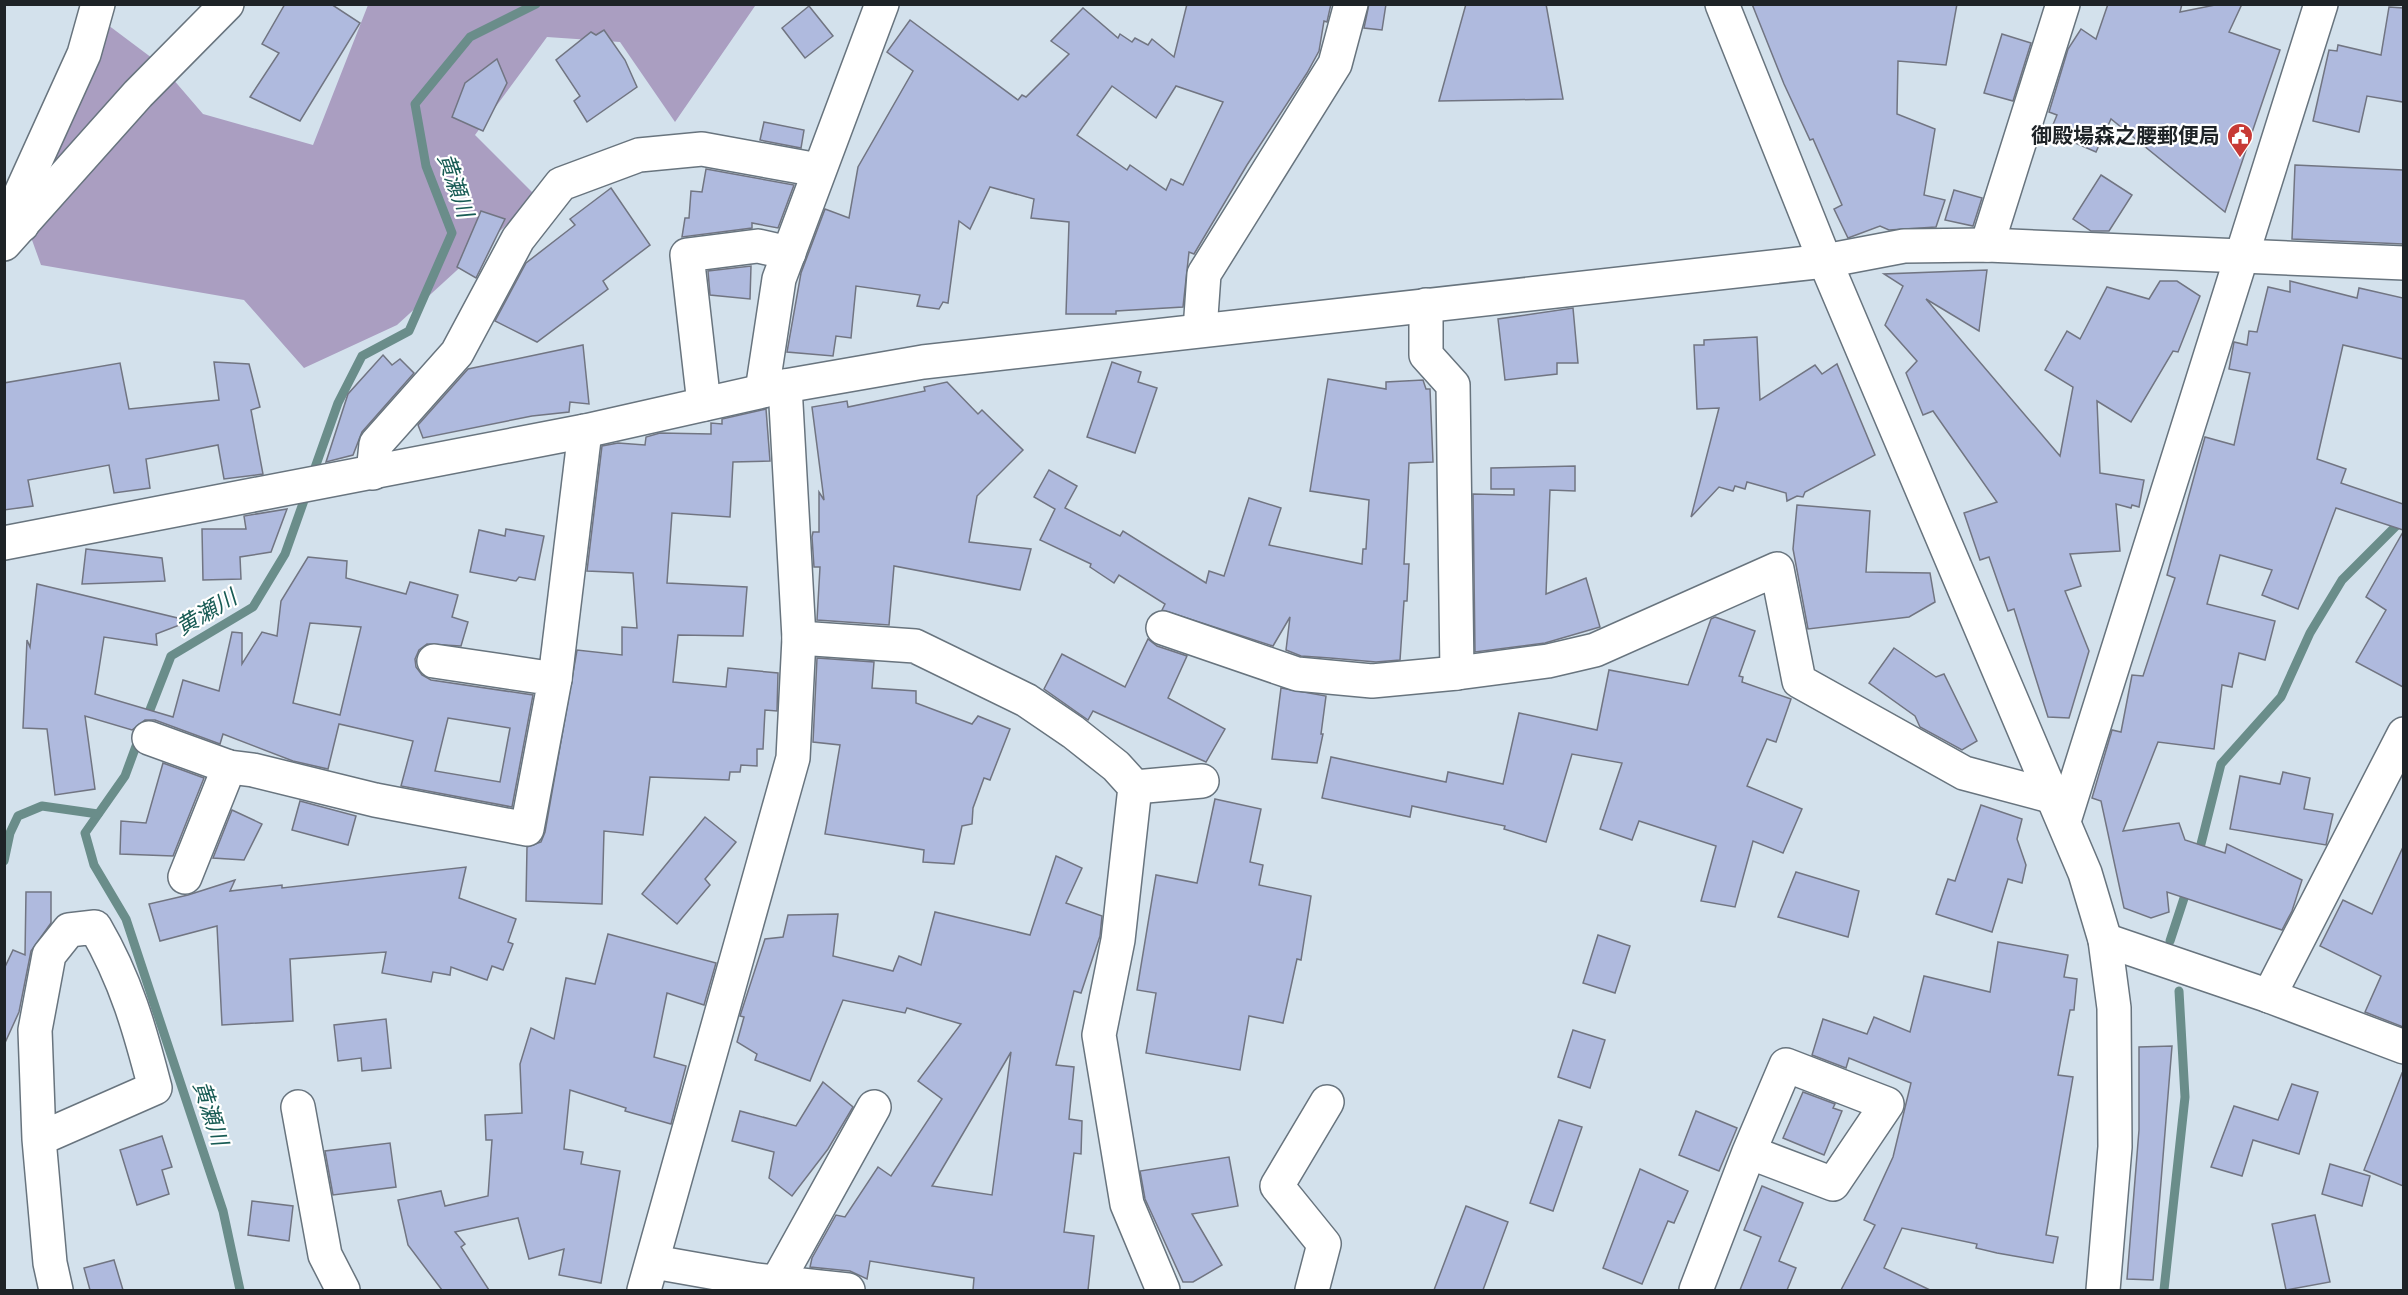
<svg xmlns="http://www.w3.org/2000/svg" width="2408" height="1295" font-family="'Crimson Pro','Noto Sans JP',serif">
	<style>
		.forest { fill: #aa9ec1 }
		.lines { fill: none; stroke-linecap: round; stroke-linejoin: round }
		.stream { stroke: #6a8d8a; stroke-width: 9 }
		.building { fill: #afbade; stroke: #717582; stroke-width: 1.5; fill-rule: evenodd }
		.minor-casing { stroke: #68747e; stroke-width: 36 }
		.tertiary-casing { stroke: #68747e; stroke-width: 36 }
		.minor { stroke: #fff; stroke-width: 33 }
		.tertiary { stroke: #fff; stroke-width: 33 }
		.labels { text-anchor: middle; stroke-width: 4.5; stroke-linejoin: round; paint-order: stroke }
		.poi-label { font-size: 21px; font-weight: bold; fill: #1e2327; stroke: #fff; text-anchor: end }
		.water-label { font-size: 22px; font-style: italic; fill: #185b54; stroke: #fff }
	</style>
	<rect width="100%" height="100%" fill="#d3e1ec"/>
	<path class="forest" d="M368 5 755 6 675 122 620 42 547 37 475 135 537 197 397 325 304 368 244 300 41 265 19 204 84 7 160 64 203 114 313 145Z"/>
	<g class="lines">
		<g class="stream">
			<path d="M312 476 338 403 362 356 409 331 452 233 426 166 415 104 470 37 536 4"/>
			<path d="M146 720 171 656 253 607 285 554 307 492"/>
			<path d="M139 738 125 776 85 833 94 865 126 919 223 1211 240 1290"/>
			<path d="M2198 856 2221 764 2281 697 2310 633 2342 580 2404 518"/>
			<path d="M4 861 10 833 18 816 42 806 98 814"/>
			<path d="M2170 941 2188 886"/>
			<path d="M2164 1290 2185 1097 2179 991"/>
		</g>
	</g>
	<g class="building">
		<path d="M285 4H331L360 23 300 121 250 97 279 53 262 44Z"/>
		<path d="M1187 4H1331L1327 22 1324 21 1319 51 1307 73 1247 165 1194 254 1189 252 1183 307 1116 311V314H1066L1069 222 1031 218 1034 199 990 187 970 229 959 221 948 303 943 302 939 309 917 306 920 295 856 286 851 338 836 336 833 356 787 352 801 273 825 209 849 218 858 167 913 71 887 52 910 20 1018 100 1022 95 1026 97 1069 54 1051 41 1083 8 1118 38 1120 34 1132 42 1135 38 1148 45 1152 39 1174 57ZM1112 86 1156 118 1176 86 1223 102 1183 185 1171 179 1166 190 1130 165 1127 170 1077 135Z"/>
		<path d="M1369 4H1386L1382 30 1364 28Z"/>
		<path d="M1466 4H1546L1563 99 1439 101Z"/>
		<path d="M1752 4H1957L1946 65 1898 61 1897 114 1935 129 1924 195 1945 200 1936 227 1889 230 1880 226 1848 238 1834 209 1842 205 1813 139 1810 140 1784 84Z"/>
		<path d="M2108 4H2182L2180 12 2220 4H2242L2229 32 2280 50 2225 212 2111 119 2096 152 2050 132 2057 115 2049 112 2068 49 2081 29 2096 39Z"/>
		<path d="M809 6 833 36 805 58 782 28Z"/>
		<path d="M2389 7 2403 8V102L2367 96 2359 132 2313 121 2329 50 2337 51 2338 45 2381 55Z"/>
		<path d="M604 30 625 60 637 87 587 122 574 101 580 96 556 60 591 32 596 35Z"/>
		<path d="M2002 34 2031 43 2013 101 1984 93Z"/>
		<path d="M497 59 507 83 483 131 452 117 465 83Z"/>
		<path d="M764 122 804 130 801 148 760 140Z"/>
		<path d="M2295 165 2403 170V244L2292 239Z"/>
		<path d="M706 169 794 185 778 228 752 223V228L682 237 685 218H689L691 191 702 192Z"/>
		<path d="M2101 175 2132 195 2109 231H2091L2073 219Z"/>
		<path d="M611 188 650 245 603 281 608 289 537 342 495 321 526 263 575 225 570 219Z"/>
		<path d="M1954 190 1982 198 1973 226 1945 220Z"/>
		<path d="M481 211 505 219 476 278 457 267Z"/>
		<path d="M751 266 750 299 710 295 708 271Z"/>
		<path d="M1987 270 1979 331 1926 299 2060 456 2073 387 2045 370 2067 331 2080 339 2107 287 2149 299 2160 281H2177L2200 296 2178 352 2173 351 2131 422 2097 401 2100 473 2144 480 2139 507 2132 505 2131 508 2116 504 2120 551 2070 554 2081 586 2065 591 2089 651 2069 718 2048 717 2014 609 2008 611 1989 557 1980 560 1964 513 1997 502 1933 411 1923 415 1906 373 1917 361 1885 325 1903 286 1884 274Z"/>
		<path d="M2290 281 2357 298 2359 288 2403 298V359L2343 345 2317 459 2346 469 2341 483 2403 504V530L2336 508 2298 609 2262 595 2272 570 2220 555 2207 604 2275 621 2265 660 2239 653 2232 687 2222 685 2214 749 2158 742 2123 831 2179 823 2185 840 2225 853 2227 844 2302 880 2292 911 2282 930 2167 892 2169 912 2151 918 2124 908 2101 801 2092 798 2112 730 2121 732 2132 675 2143 676 2175 578 2167 575 2205 437 2234 445 2250 373 2229 369 2234 342 2247 345 2249 331 2257 332 2268 287 2290 292Z"/>
		<path d="M1573 308 1578 363H1557V374L1505 380 1498 319Z"/>
		<path d="M1757 337 1760 400 1815 365 1822 374 1837 364 1875 455 1805 492 1803 497 1797 496 1787 501 1786 493 1747 482 1745 489 1735 486 1733 491 1719 487 1691 517 1719 408 1697 409 1694 345H1704V340Z"/>
		<path d="M583 345 589 404 570 402 569 412 532 416 423 438 418 425 468 369Z"/>
		<path d="M383 355 392 365 400 359 414 373 362 432 353 455 326 462 348 394Z"/>
		<path d="M214 362 249 364 260 407 251 410 263 474 224 479 218 445 146 459 150 488 114 493 109 465 28 480 33 506 4 510V383L120 363 129 409 219 400Z"/>
		<path d="M1112 362 1141 372 1138 382 1157 388 1135 453 1087 437Z"/>
		<path d="M1328 379 1386 389V382L1423 380 1426 389H1430L1433 462 1409 463 1404 564H1409L1407 601H1404L1400 660 1376 662 1330 658 1301 656 1286 650 1290 617 1273 646 1162 610 1165 604 1119 575 1114 583 1090 567 1091 564 1040 540 1055 509 1034 497 1049 470 1077 486 1065 508 1120 536 1123 531 1206 583 1209 571 1224 576 1249 498 1281 508 1269 545 1362 564 1363 549H1366L1369 500 1310 491Z"/>
		<path d="M947 382 978 414 982 410 1023 450 977 496 969 542 1031 549 1020 590 894 566 889 625 817 620 820 567H814L812 537 813 532H819V492L824 500 812 407 847 401 848 407 925 391 924 387Z"/>
		<path d="M766 409 770 461 733 462 730 517 672 513 667 583 747 587 743 636 678 635 673 682 726 687 728 668 778 673 777 711 765 710 763 749H757V766L741 765 740 772H730L729 780 650 777 643 835 604 831 602 904 526 901 527 847 541 842 545 832 577 650 622 655V627L637 628 633 573 587 571 602 446 618 443 645 445 646 437 660 433 711 434V423L722 424V419Z"/>
		<path d="M1575 466V491L1550 490 1546 594 1586 578 1600 627 1545 643 1475 652 1473 494 1514 495V489H1491V468Z"/>
		<path d="M1797 505 1870 511 1866 572 1930 573 1935 602 1909 617 1808 629 1793 549Z"/>
		<path d="M287 509 271 552 240 557 241 579 203 580 202 529H246L244 516Z"/>
		<path d="M506 529 544 536 535 580 519 577 516 581 470 572 479 530 505 536Z"/>
		<path d="M2403 532V687L2356 662 2386 610 2366 597Z"/>
		<path d="M86 549 162 558 165 581 82 584Z"/>
		<path d="M308 557 347 561 346 578 406 594 410 582 458 595 452 617 468 622 461 646 427 644 419 650 415 659 416 667 422 675 431 680 533 695 512 807 401 786 413 741 339 724 328 769 293 761 223 734 220 744 155 720H145L132 730 85 716 95 789 55 795 47 729 23 728 27 640 30 647 37 584 190 621 156 634 157 645 104 637 95 694 173 717 183 680 219 691 232 632 242 633V664L262 632 277 636 281 601ZM310 623 361 627 340 715 293 703ZM448 718 510 728 500 782 435 771Z"/>
		<path d="M1715 617 1755 631 1739 676 1743 677 1742 682 1791 699 1776 742 1767 739 1747 786 1802 809 1783 853 1753 841 1735 907 1701 901 1716 846 1639 821 1632 840 1600 829 1622 763 1572 754 1546 842 1504 829 1505 826 1412 806 1410 817 1322 798 1331 757 1446 782 1448 772 1503 784 1519 713 1597 730 1609 670 1688 685 1711 619Z"/>
		<path d="M1148 639 1157 646 1187 656 1168 698 1225 729 1206 762 1093 711 1088 720 1044 689 1062 654 1125 687Z"/>
		<path d="M1894 648 1936 677 1944 674 1977 741 1962 750 1920 727 1915 716 1869 683Z"/>
		<path d="M817 658 874 662 872 688 916 691V703L972 724 978 716 1010 729 990 780 984 778 973 808 972 824 962 826 954 864 923 862 924 850 825 834 840 745 813 742Z"/>
		<path d="M1281 688 1326 696 1321 734H1323L1317 763 1272 759Z"/>
		<path d="M163 763 204 778 173 856 120 854 121 821 146 823Z"/>
		<path d="M2283 772 2310 778 2304 809 2333 814 2326 845 2230 829 2240 776 2280 784Z"/>
		<path d="M1215 799 1261 809 1250 862 1263 865 1259 885 1311 896 1301 960 1297 959 1283 1023 1249 1016 1240 1070 1146 1053 1156 993 1137 990 1156 875 1197 883Z"/>
		<path d="M300 801 356 816 348 845 292 830Z"/>
		<path d="M1981 805 2022 819 2017 839 2026 865 2022 883 2008 879 1992 932 1936 914 1948 879 1955 881Z"/>
		<path d="M232 810 262 824 244 860 213 858Z"/>
		<path d="M705 817 736 842 705 879 710 885 677 924 642 894Z"/>
		<path d="M2403 847V1027L2365 1012 2381 976 2320 946 2343 900 2372 914Z"/>
		<path d="M1056 856 1082 868 1066 903 1102 916 1100 936 1081 993 1074 991 1056 1065 1074 1067 1069 1119 1082 1121 1081 1154 1074 1153 1064 1232 1094 1236 1088 1290H973L974 1278 870 1261 867 1279 850 1271 810 1267 812 1258 836 1215 845 1217 878 1167 891 1176 942 1099 918 1081 961 1024 907 1008 905 1013 843 1000 810 1081 755 1060 757 1054 737 1042 744 1017 740 1016 765 939 783 937 788 915 838 914 833 956 893 971 899 956 921 965 935 912 1030 935ZM1011 1052 992 1195 932 1186Z"/>
		<path d="M466 867 459 898 516 919 508 942 513 944 503 970 492 966 487 980 451 967 450 975 433 972 431 982 382 973 386 952 290 959 293 1021 222 1025 217 926 160 941 149 904 188 895 235 880 230 891 282 885V888Z"/>
		<path d="M1796 872 1859 891 1848 937 1778 917Z"/>
		<path d="M26 892H51V923L31 951 19 1012 4 1045V969L13 950 25 955Z"/>
		<path d="M608 934 716 963 704 1005 667 993 654 1057 686 1066 671 1124 625 1111 626 1108 570 1090 564 1149 583 1152 581 1164 620 1171 601 1283 559 1275 564 1249 529 1259 518 1218 455 1232 465 1244 461 1247 489 1290H442L408 1245 398 1200 441 1191 445 1206 488 1196 492 1140H486L485 1115 522 1113 520 1064 531 1028 554 1039 566 978 595 984Z"/>
		<path d="M1598 935 1630 946 1615 993 1583 983Z"/>
		<path d="M1998 942 2068 955 2064 977 2077 979 2074 1010H2070L2058 1075 2073 1077 2046 1235 2058 1237 2053 1263 1997 1253 1976 1248 1977 1244 1902 1228 1884 1268 1930 1290H1841L1875 1225 1864 1220 1893 1157 1911 1083 1849 1058 1846 1068 1812 1055 1823 1019 1867 1034 1874 1017 1910 1032 1924 976 1990 992Z"/>
		<path d="M386 1019 391 1068 362 1071 361 1058 338 1061 334 1025Z"/>
		<path d="M1573 1030 1605 1040 1590 1088 1558 1077Z"/>
		<path d="M2172 1046 2153 1280 2127 1279 2139 1130V1047Z"/>
		<path d="M2402 1073 2403 1074V1186L2364 1170Z"/>
		<path d="M823 1082 853 1107 828 1149 792 1196 769 1178 774 1152 732 1141 740 1111 796 1126Z"/>
		<path d="M2292 1084 2318 1092 2299 1154 2253 1140 2242 1176 2211 1167 2234 1106 2278 1120Z"/>
		<path d="M1803 1092 1835 1104 1833 1108 1842 1111 1824 1155 1783 1138Z"/>
		<path d="M1696 1111 1737 1128 1719 1171 1679 1155Z"/>
		<path d="M1559 1120 1582 1127 1553 1211 1530 1203Z"/>
		<path d="M162 1136 172 1167 162 1170 169 1194 137 1205 120 1150Z"/>
		<path d="M390 1143 396 1187 333 1195 325 1151Z"/>
		<path d="M1229 1157 1238 1206 1192 1214 1222 1265 1193 1282H1183L1145 1199 1140 1171Z"/>
		<path d="M2330 1164 2370 1176 2362 1206 2322 1194Z"/>
		<path d="M1640 1169 1688 1191 1674 1223 1668 1221 1642 1284 1603 1268Z"/>
		<path d="M1762 1186 1803 1203 1779 1261 1796 1268 1787 1290H1740L1761 1237 1744 1230Z"/>
		<path d="M252 1201 293 1206 289 1241 248 1235Z"/>
		<path d="M1466 1206 1508 1222 1483 1290H1434Z"/>
		<path d="M2315 1215 2330 1282 2286 1290 2272 1224Z"/>
		<path d="M114 1260 123 1290H90L84 1268Z"/>
	</g>
	<g class="lines">
		<defs>
			<g id="minor">
				<path d="M22 225 15 206 84 54 98 4"/>
				<path d="M4 244 138 94 227 4"/>
				<path d="M1987 245 2063 4"/>
				<path d="M1426 305V355L1453 385 1457 673"/>
				<path d="M1200 330 1204 274 1335 64 1351 4"/>
				<path d="M762 391 779 279 882 4"/>
				<path d="M704 404 687 255 758 246 789 253"/>
				<path d="M373 473 376 444 457 353 518 239 561 184 639 155 702 149 818 170"/>
				<path d="M4 543 585 431 785 386 923 362 1825 261 1904 246 1987 245 2404 263"/>
				<path d="M1163 628 1297 674 1372 681 1457 673 1548 661 1595 650 1777 569 1799 681 1964 773 2054 797"/>
				<path d="M799 638 915 646 1026 700 1073 732 1116 766 1135 787 1118 940 1099 1035 1127 1204 1163 1290"/>
				<path d="M555 679 585 431"/>
				<path d="M149 738 229 767 253 770 375 800 527 829 555 679 434 661"/>
				<path d="M1135 787 1202 781"/>
				<path d="M2064 821 2321 4"/>
				<path d="M185 877 229 767"/>
				<path d="M2269 996 2404 734"/>
				<path d="M298 1107 325 1255 343 1290"/>
				<path d="M39 1139 155 1088C140 1030 126 980 95 927L69 930 49 955 35 1030 39 1139 50 1263 56 1290"/>
				<path d="M654 1262 756 1280 848 1290"/>
				<path d="M777 1282 874 1107"/>
				<path d="M644 1290 793 758 799 638 785 386"/>
				<path d="M1312 1290 1324 1244 1277 1186 1327 1102"/>
				<path d="M1696 1290 1749 1152 1786 1065 1887 1104 1833 1184 1749 1152"/>
			</g>
			<g id="tertiary">
				<path d="M1722 4 1825 261 2085 873 2105 940 2114 1008 2115 1147 2103 1290"/>
				<path d="M2105 940 2269 996 2404 1047"/>
			</g>
		</defs>
		<use href="#minor" class="minor-casing"/>
		<use href="#tertiary" class="tertiary-casing"/>
		<use href="#minor" class="minor"/>
		<use href="#tertiary" class="tertiary"/>
	</g>
	<defs>
		<symbol id="civic-pin" viewBox="-11 -11 22 30"><path d="M0 17L-7.5 6A9.5 9.5 0 1 1 7.5 6Z" fill="#c73935" stroke="#fff"/><path d="M-.6-6.5H3V-4.5H.6V-3L4-1V1h2V6H-6V1h2V-1L-.6-3ZM-1.2 2.5V6h2.4V2.5Z" fill="#fff"/></symbol>
	</defs>
	<g fill-rule="evenodd">
		<use href="#civic-pin" x="2225" y="121" width="30" height="40"/>
	</g>
	<g class="labels">
		<g class="poi-label">
			<text x="2220" y="143">御殿場森之腰郵便局</text>
		</g>
		<g class="water-label">
			<text transform="translate(456 185) rotate(71)" y="8">黄瀬川</text>
			<text transform="translate(206 612) rotate(-31)" y="8">黄瀬川</text>
			<text transform="translate(211 1113) rotate(72)" y="8">黄瀬川</text>
		</g>
	</g>
	<rect width="2408" height="1295" fill="none" stroke="#1e2327" stroke-width="12"/>
</svg>
